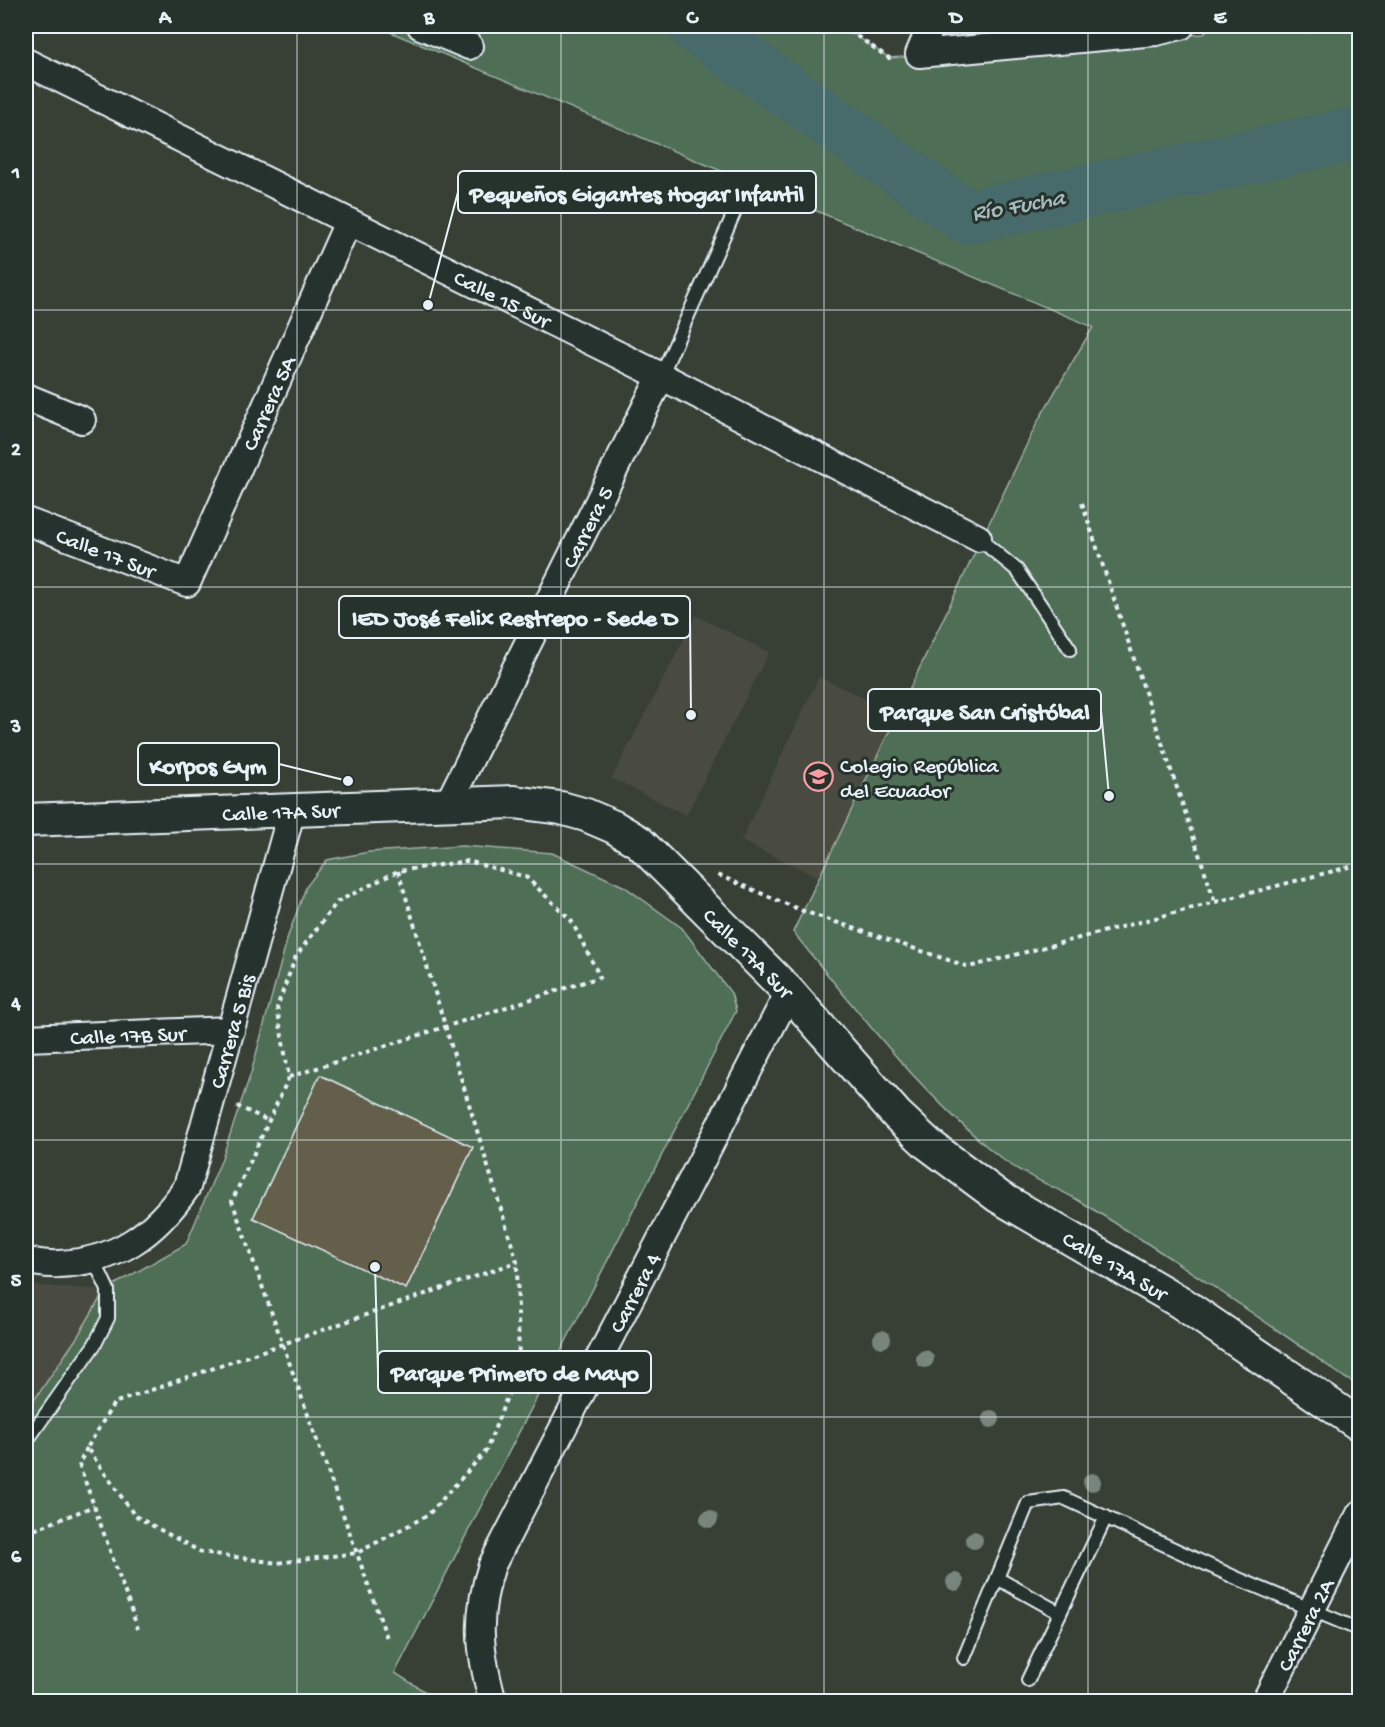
<svg xmlns="http://www.w3.org/2000/svg" width="1385" height="1727" font-family="'Gochi Hand',sans-serif">
	<style>
		.built { fill: #484c41 }
		.green { fill: #4f6e56; stroke: #9cb0a7; stroke-width: 1.5 }
		.lines { fill: none; stroke-linecap: round; stroke-linejoin: round }
		.river { stroke: #466a6a; stroke-width: 54 }
		.building { fill: #635e4c; stroke: #e8f1f8; stroke-width: 1.5 }
		.service-casing { stroke: #e8f1f8; stroke-width: 16 }
		.minor-casing { stroke: #e8f1f8; stroke-width: 30 }
		.tertiary-casing { stroke: #e8f1f8; stroke-width: 36 }
		.path { stroke: #e8f1f8; stroke-width: 4; stroke-dasharray: 4.5 4.5; stroke-linecap: butt }
		.service { stroke: #26332d; stroke-width: 12 }
		.minor { stroke: #26332d; stroke-width: 26 }
		.tertiary { stroke: #26332d; stroke-width: 32 }
		.tree { fill: #77857d }
		.grid { fill: none; stroke: #e8f1f8; stroke-width: 1.5; stroke-opacity: 0.55 }
		.labels { text-anchor: middle; stroke-width: 6; stroke-linejoin: round; paint-order: stroke }
		.street-label { font-size: 22px; fill: #e8f1f8; stroke: #26332d }
		.poi-label { font-size: 22px; fill: #e8f1f8; stroke: #26332d; text-anchor: start }
		.water-label { font-size: 24px; font-style: italic; fill: #a7bbbf; stroke: #26332d }
		.leader { fill: none; stroke: #e8f1f8; stroke-width: 2 }
		.callout-dot { fill: #e8f1f8; stroke: #26332d; stroke-width: 2 }
		.callout { fill: #26332d; stroke: #e8f1f8; stroke-width: 2 }
		.callout-label { font-size: 24px; text-anchor: middle; font-weight: bold; fill: #e8f1f8 }
		.neatline { fill: none; stroke: #e8f1f8; stroke-width: 2 }
		.grid-label { font-size: 20px; text-anchor: middle; font-weight: bold; fill: #e8f1f8 }
	</style>
	<rect width="100%" height="100%" fill="#384036"/>
	<filter id="ink" filterUnits="userSpaceOnUse"><feTurbulence type="fractalNoise" baseFrequency=".0167" numOctaves="2"/><feDisplacementMap in="SourceGraphic" scale="12" xChannelSelector="R" yChannelSelector="G"/><feConvolveMatrix kernelMatrix="1 2 1 2 8 2 1 2 1" color-interpolation-filters="sRGB"/></filter>
	<g filter="url(#ink)">
		<g class="built">
			<path d="M696 616 769 652 686 815 612 778Z"/>
			<path d="M819 677 898 714 820 878 741 841Z"/>
			<path d="M26 1285 105 1290 78 1336 26 1412Z"/>
		</g>
		<g class="green">
			<path d="M376 26H842L889 58 1204 34 1209 26H1284L1308 33 1311 26H1359V1385L1345 1378C1259 1316 1171 1257 1081 1202 1057 1187 1023 1176 1001 1158 921 1094 857 1011 793 932L1039 419 1093 327Z"/>
			<path d="M462 846 552 853 625 887 682 928 731 993 736 1011 395 1673 440 1701 26 1702V1412L78 1336 105 1290 186 1244 221 1161 251 1073 288 936 306 887 327 860 369 852Z"/>
		</g>
		<g class="lines">
			<path class="river" d="M695 26 967 217 1343 136 1360 137"/>
		</g>
		<path class="building" d="M320 1075 473 1147 406 1289 253 1218Z"/>
		<g class="lines">
			<defs>
				<g id="service">
					<path d="M661 376 739 202"/>
					<path d="M978 538 1017 570 1070 649"/>
					<path d="M26 1442 95 1344 108 1318V1290L94 1260"/>
					<path d="M997 1578 1060 1613"/>
					<path d="M964 1658 1028 1503 1064 1498 1234 1577 1360 1630"/>
					<path d="M1028 1680 1106 1517"/>
				</g>
				<g id="minor">
					<path d="M421 26 469 46"/>
					<path d="M931 26 919 54 1156 32 1181 26"/>
					<path id="s1" d="M26 62 661 376 978 538"/>
					<path d="M26 397 82 420"/>
					<path id="s2" d="M26 521 187 583 348 222"/>
					<path id="s3" d="M448 804 661 376"/>
					<path id="s4" d="M26 1038 231 1030"/>
					<path id="s5" d="M26 1261C36 1262 47 1265 58 1264 116 1262 155 1234 187 1187L292 810"/>
					<path id="s6" d="M493 1702C479 1651 475 1616 492 1565L789 992"/>
					<path id="s7" d="M1265 1702 1360 1514"/>
				</g>
				<g id="tertiary">
					<path id="s8" d="M26 820 514 802 561 808 586 815 614 827 639 842 789 992 897 1115 928 1144 999 1197 1180 1302 1360 1425"/>
				</g>
			</defs>
			<use href="#service" class="service-casing"/>
			<use href="#minor" class="minor-casing"/>
			<use href="#tertiary" class="tertiary-casing"/>
			<g class="path">
				<path d="M842 26 889 58H892"/>
				<path d="M1082 503 1215 902"/>
				<path d="M398 871 517 1262 114 1403 87 1448 135 1516 201 1552 277 1563 357 1553 428 1515 486 1451 519 1366 517 1262"/>
				<path d="M718 875 803 911 969 967 1360 864"/>
				<path d="M289 1077 600 977 571 920 526 877 468 861 398 871 337 902 296 956 277 1007 289 1077 232 1201 388 1641"/>
				<path d="M237 1106 269 1121"/>
				<path d="M87 1448 79 1464 138 1629"/>
				<path d="M26 1533 94 1506"/>
			</g>
			<use href="#service" class="service"/>
			<use href="#minor" class="minor"/>
			<use href="#tertiary" class="tertiary"/>
		</g>
		<g class="tree">
			<circle cx="882" cy="1339" r="9"/>
			<circle cx="925" cy="1359" r="9"/>
			<circle cx="991" cy="1419" r="9"/>
			<circle cx="1092" cy="1482" r="9"/>
			<circle cx="709" cy="1519" r="9"/>
			<circle cx="974" cy="1540" r="9"/>
			<circle cx="955" cy="1582" r="9"/>
		</g>
	</g>
	<path class="grid" d="M297 26V1702M561 26V1702M824 26V1702M1088 26V1702M26 310H1360M26 587H1360M26 864H1360M26 1140H1360M26 1417H1360"/>
	<defs>
		<symbol id="school-ring" viewBox="-11 -11 22 22"><circle r="9.5" fill="#26332d" stroke="#ff9aa2" stroke-width="1.5"/><path d="M0-5L7-2L0 1L-7-2ZM-4 1L0 2.5L4 1V4Q0 6-4 4Z" fill="#ff9aa2"/></symbol>
	</defs>
	<g fill-rule="evenodd">
		<use href="#school-ring" x="802" y="760" width="33" height="33"/>
	</g>
	<g class="labels">
		<g class="street-label">
			<text dy="8" stroke="none"><textPath href="#s1" startOffset="532">Calle 15 Sur</textPath></text>
			<text dy="8" stroke="none"><textPath href="#s2" startOffset="370">Carrera 5A</textPath></text>
			<text dy="8" stroke="none"><textPath href="#s3" startOffset="310">Carrera 5</textPath></text>
			<text dy="8" stroke="none"><textPath href="#s2" startOffset="86">Calle 17 Sur</textPath></text>
			<text dy="8" stroke="none"><textPath href="#s8" startOffset="255">Calle 17A Sur</textPath></text>
			<text dy="8" stroke="none"><textPath href="#s8" startOffset="777">Calle 17A Sur</textPath></text>
			<text dy="8" stroke="none"><textPath href="#s5" startOffset="351">Carrera 5 Bis</textPath></text>
			<text dy="8" stroke="none"><textPath href="#s4" startOffset="102">Calle 17B Sur</textPath></text>
			<text dy="8" stroke="none"><textPath href="#s8" startOffset="1263">Calle 17A Sur</textPath></text>
			<text dy="8" stroke="none"><textPath href="#s6" startOffset="447">Carrera 4</textPath></text>
			<text dy="8" stroke="none"><textPath href="#s7" startOffset="87">Carrera 2A</textPath></text>
		</g>
		<g class="poi-label">
			<text x="840" y="772">Colegio República<tspan x="840" dy="25">del Ecuador</tspan></text>
		</g>
		<g class="water-label">
			<text transform="translate(1018 204) rotate(-10)" y="8">Río Fucha</text>
		</g>
	</g>
	<path class="leader" d="M428 305L458 192M691 715L690 617M1109 796L1101 710M348 781L279 764M375 1267L378 1372"/>
	<g class="callout-dot">
		<circle cx="428" cy="305" r="6"/>
		<circle cx="691" cy="715" r="6"/>
		<circle cx="1109" cy="796" r="6"/>
		<circle cx="348" cy="781" r="6"/>
		<circle cx="375" cy="1267" r="6"/>
	</g>
	<g class="callout">
		<rect x="458" y="171" width="358" height="42" rx="6"/>
		<rect x="339" y="596" width="351" height="42" rx="6"/>
		<rect x="868" y="689" width="233" height="42" rx="6"/>
		<rect x="138" y="743" width="141" height="42" rx="6"/>
		<rect x="378" y="1351" width="273" height="42" rx="6"/>
	</g>
	<g class="callout-label">
		<text x="637" y="201">Pequeños Gigantes Hogar Infantil</text>
		<text x="515" y="625">IED José Felix Restrepo - Sede D</text>
		<text x="985" y="719">Parque San Cristóbal</text>
		<text x="208" y="773">Korpos Gym</text>
		<text x="515" y="1380">Parque Primero de Mayo</text>
	</g>
	<rect width="1385" height="1727" fill="none" stroke="#26332d" stroke-width="66"/>
	<rect x="33" y="33" width="1319" height="1661" class="neatline"/>
	<g class="grid-label">
		<text x="165" y="23">A</text>
		<text x="429" y="23">B</text>
		<text x="692" y="23">C</text>
		<text x="956" y="23">D</text>
		<text x="1220" y="23">E</text>
		<text x="16" y="178">1</text>
		<text x="16" y="455">2</text>
		<text x="16" y="732">3</text>
		<text x="16" y="1009">4</text>
		<text x="16" y="1286">5</text>
		<text x="16" y="1562">6</text>
	</g>
</svg>
